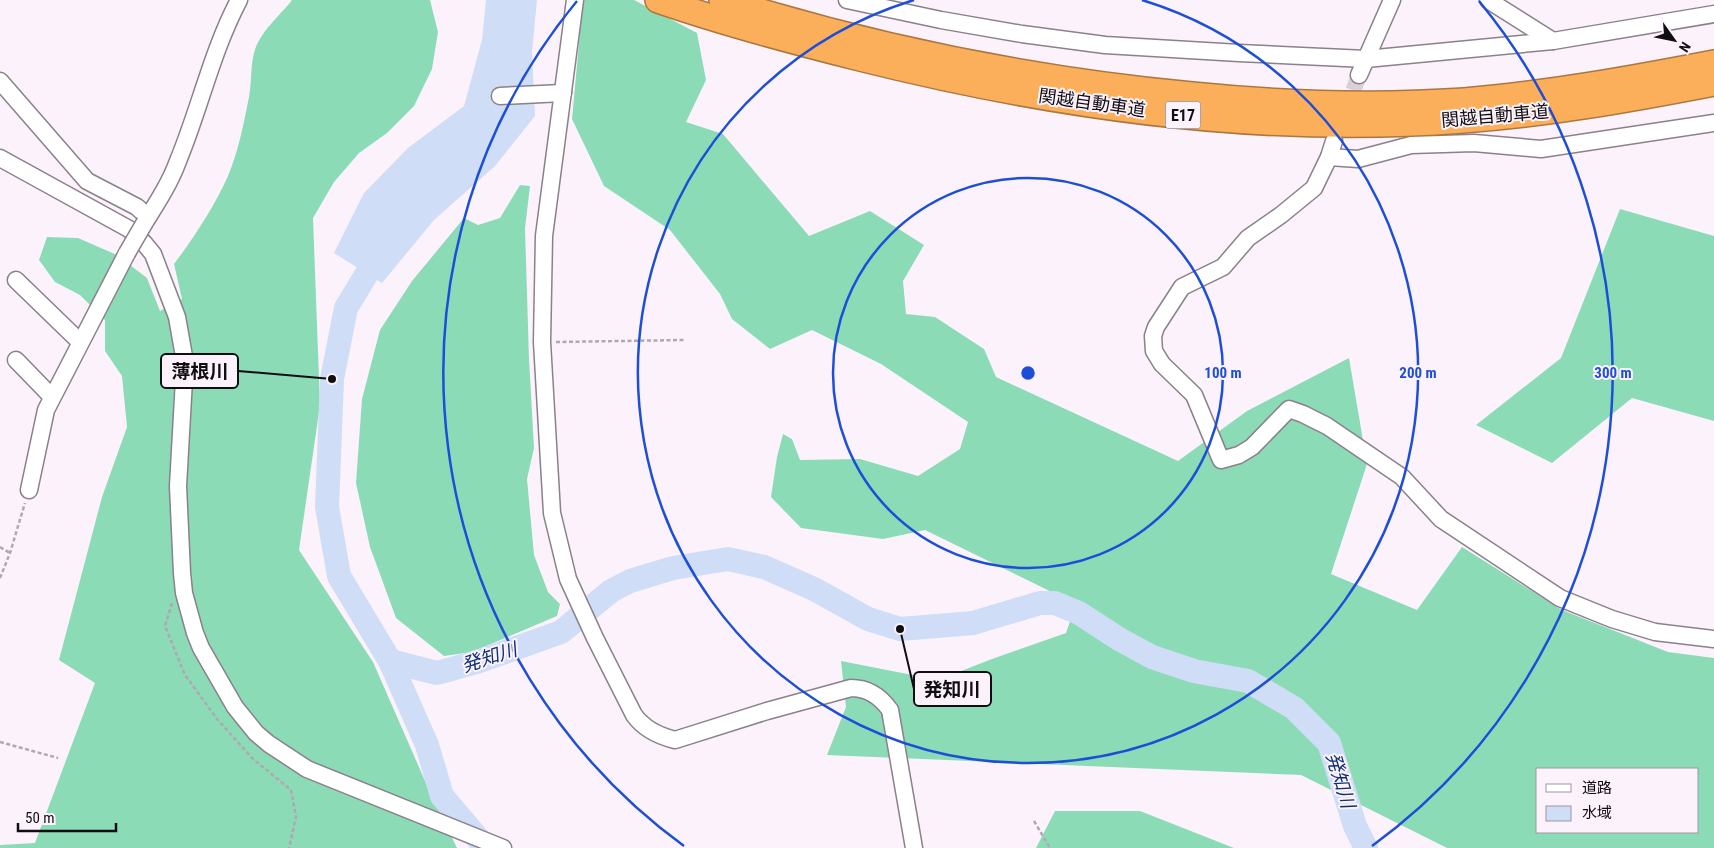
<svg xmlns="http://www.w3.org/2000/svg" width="1714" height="848" font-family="'Roboto Condensed','Noto Sans JP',sans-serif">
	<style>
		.forest { fill: #8cdbb7; fill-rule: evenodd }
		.water { fill: #cfddf6 }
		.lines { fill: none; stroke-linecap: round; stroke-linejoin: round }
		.river { stroke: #cfddf6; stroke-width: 24 }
		.minor-tunnel { stroke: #d9d0d9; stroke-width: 16; stroke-dasharray: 16 8; stroke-linecap: butt }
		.minor-casing { stroke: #8a818a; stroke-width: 19 }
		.highway-casing { stroke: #aa7741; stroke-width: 28 }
		.path { stroke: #b0a8b0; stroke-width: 2.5; stroke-dasharray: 4 2.5; stroke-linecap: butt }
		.minor { stroke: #fff; stroke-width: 16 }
		.highway { stroke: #fcaf5b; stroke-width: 25 }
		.minor-bridge-casing { stroke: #8a818a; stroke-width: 19; stroke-linecap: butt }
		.minor-bridge { stroke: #fff; stroke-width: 16 }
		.ring { fill: none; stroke: #1d4ed8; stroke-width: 2.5 }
		.labels { text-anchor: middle; stroke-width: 4; stroke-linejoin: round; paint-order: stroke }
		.shield { fill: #fcf2fc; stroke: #585258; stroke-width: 1 }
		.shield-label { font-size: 16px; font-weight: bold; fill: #110e11 }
		.street-label { font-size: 18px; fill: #110e11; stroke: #fcf2fc }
		.water-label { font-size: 19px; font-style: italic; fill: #0d3175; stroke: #fcf2fc }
		.centre { fill: #1d4ed8; stroke: #fcf2fc; stroke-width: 2.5 }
		.ring-label { font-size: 15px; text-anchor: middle; font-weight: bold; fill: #1d4ed8; stroke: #fcf2fc; stroke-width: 4; stroke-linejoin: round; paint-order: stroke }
		.leader { fill: none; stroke: #110e11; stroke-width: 2 }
		.callout-dot { fill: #110e11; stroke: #fcf2fc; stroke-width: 2 }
		.callout { fill: #fcf2fc; stroke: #110e11; stroke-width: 2 }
		.callout-label { font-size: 19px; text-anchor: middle; font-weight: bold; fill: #110e11 }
	</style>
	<rect width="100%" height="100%" fill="#fcf2fc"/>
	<g class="forest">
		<path d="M292 0H430L438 32 432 69 414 106 387 133 359 153 334 182 313 218 320 405 299 550 373 662 429 790 457 848H0V845L35 843 95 683 59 660 102 497 127 427 122 376 105 351V320L80 295 55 282 39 260 47 237 78 238 117 255 147 278 160 311 182 299 174 264C195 236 214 207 228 176 238 152 243 127 248 102 252 86 250 68 254 53 260 31 279 17 292 0Z"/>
		<path d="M583 0H634L697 33 706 80 686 122 723 134 809 236 870 211 924 245 903 281 906 314 935 317 984 349 996 377 1178 461 1247 411 1349 358 1367 464 1331 574 1417 610 1462 547 1562 610 1668 652 1714 658V848H1447L1301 775 827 755 846 707 841 661 938 680 992 659 1066 633 1076 604 925 530 883 539 801 528 771 497 777 457 783 434 792 439 800 460 860 459 918 476 960 449 968 422 881 364 812 330 770 349 732 319 720 294 670 230 604 186 572 119ZM1538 769H1698V832H1538Z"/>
		<path d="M520 185 530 186 525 228 529 359 534 448 527 479 534 555 548 592 560 604 557 616 472 652 444 656 396 618 370 547 356 483 362 399 380 330 412 281 464 218 478 225 500 218Z"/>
		<path d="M1620 209 1714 236V421L1632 398 1552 463 1476 425 1561 358Z"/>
		<path d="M1055 811H1140L1234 848H1036Z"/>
	</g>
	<path class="water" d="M486 0H537L532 52 535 116 495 166 434 220 382 283 334 253 364 193 408 148 464 106 482 40Z"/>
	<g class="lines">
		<g class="river">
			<path d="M381 245 378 255 346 308 332 379 327 507 339 576 390 661 427 745 442 796 486 848"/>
			<path d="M390 661 437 673 477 662 561 632 611 591 630 581 673 568 728 559 764 567 814 589 868 619 900 629 973 623 1040 603H1055L1079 613 1119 639 1152 657 1194 671 1248 681 1294 708 1329 743 1355 826 1366 848"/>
		</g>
		<path class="minor-tunnel" d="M1345 113 1359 75"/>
		<defs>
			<g id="minor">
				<path d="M575 0 544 236 542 342 552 513 568 579 595 638 634 715C644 729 659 736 675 740L767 711 851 688C868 688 880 696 890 710L914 848"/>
				<path d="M847 0 941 20 1022 34 1105 45 1239 53 1366 59 1553 41 1714 14"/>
				<path d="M1488 0 1553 41"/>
				<path d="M1359 75 1392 0"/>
				<path d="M0 81 87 181 137 207 148 217"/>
				<path d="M500 96 563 93"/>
				<path d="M1334 141 1329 157 1314 188 1281 215 1248 238 1223 267 1182 287 1156 327 1153 336 1154 351 1162 364 1194 395 1221 460 1239 455 1252 447 1289 409 1303 414 1327 426 1402 477 1441 519 1560 598 1612 619 1655 632 1714 639"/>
				<path d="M1329 157 1358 159 1411 145 1474 143 1541 149 1714 123"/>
				<path d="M0 158 129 229 144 243 153 254 177 317 185 362 178 486 182 573 184 593 195 633 201 648 235 707 256 733 269 744 307 769 503 848"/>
				<path d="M145 222C157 203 170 183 178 161 200 108 212 51 239 0"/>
				<path d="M16 280 80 342"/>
				<path d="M16 360 52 397"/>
				<path d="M29 490 46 410 127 253"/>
			</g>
			<g id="highway">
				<path d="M658 0C724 23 792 41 860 58 1056 107 1261 136 1463 120 1548 114 1631 99 1714 83"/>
				<path d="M722 0C875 48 1033 80 1192 95 1282 104 1374 107 1464 101 1548 94 1631 79 1714 63"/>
			</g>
		</defs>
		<use href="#minor" class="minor-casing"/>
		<use href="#highway" class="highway-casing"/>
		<g class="path">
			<path d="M556 342 684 340"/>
			<path d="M0 547 10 553"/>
			<path d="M0 578 10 553 25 503"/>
			<path d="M172 603 165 626 185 675 217 719 253 759 291 790 296 817 289 848"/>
			<path d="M0 742 58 758"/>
			<path d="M1034 821 1050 848"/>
		</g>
		<use href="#minor" class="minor"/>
		<use href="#highway" class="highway"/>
		<defs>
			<path id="minor-bridge" d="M127 253 145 222"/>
		</defs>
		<use href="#minor-bridge" class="minor-bridge-casing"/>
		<use href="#minor-bridge" class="minor-bridge"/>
	</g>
	<g class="ring">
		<circle cx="1028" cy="373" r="195"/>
		<path d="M1142 0A390 390 0 1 1 914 0"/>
		<path d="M684 846A585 585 0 0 1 577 1M1479 1A585 585 0 0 1 1372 846"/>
	</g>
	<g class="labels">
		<rect class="shield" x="1165.5" y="101.5" width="35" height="27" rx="4"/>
		<g class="shield-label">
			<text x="1183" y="121">E17</text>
		</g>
		<g class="street-label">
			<text transform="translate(1092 103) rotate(8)" y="6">関越自動車道</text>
			<text transform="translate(1495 116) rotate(-5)" y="6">関越自動車道</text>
		</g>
		<g class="water-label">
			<text transform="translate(489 657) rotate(-18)" y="7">発知川</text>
			<text transform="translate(1341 780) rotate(73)" y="7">発知川</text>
		</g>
	</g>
	<circle cx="1028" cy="373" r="8" class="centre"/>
	<g class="ring-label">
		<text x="1223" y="378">100 m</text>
		<text x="1418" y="378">200 m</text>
		<text x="1613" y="378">300 m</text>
	</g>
	<path class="leader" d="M332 379L238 371M900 629L914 689"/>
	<g class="callout-dot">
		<circle cx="332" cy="379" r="5"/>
		<circle cx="900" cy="629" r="5"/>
	</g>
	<g class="callout">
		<rect x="161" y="354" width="77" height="34" rx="5"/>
		<rect x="914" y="672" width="77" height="34" rx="5"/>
	</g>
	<g class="callout-label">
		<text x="200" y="378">薄根川</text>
		<text x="952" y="696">発知川</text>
	</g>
	<rect x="1536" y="768" width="162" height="65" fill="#fcf2fc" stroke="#9e979e"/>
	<rect x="1546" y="784" width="25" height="8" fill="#ffffff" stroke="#9e979e"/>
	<text x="1582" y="793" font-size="15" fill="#110e11">道路</text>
	<rect x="1546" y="806" width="25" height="15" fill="#cfddf6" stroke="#9e979e"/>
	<text x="1582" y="818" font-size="15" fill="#110e11">水域</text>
	<g transform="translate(1674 40) rotate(123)" stroke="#fcf2fc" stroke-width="4" paint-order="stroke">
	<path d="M0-4L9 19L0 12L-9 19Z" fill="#110e11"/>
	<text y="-8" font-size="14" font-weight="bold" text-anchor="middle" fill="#110e11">N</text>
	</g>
	<path d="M18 823v8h98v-8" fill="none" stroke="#110e11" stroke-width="2.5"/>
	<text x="25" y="823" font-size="15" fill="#110e11" stroke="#fcf2fc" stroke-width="4" paint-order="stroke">50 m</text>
</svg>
